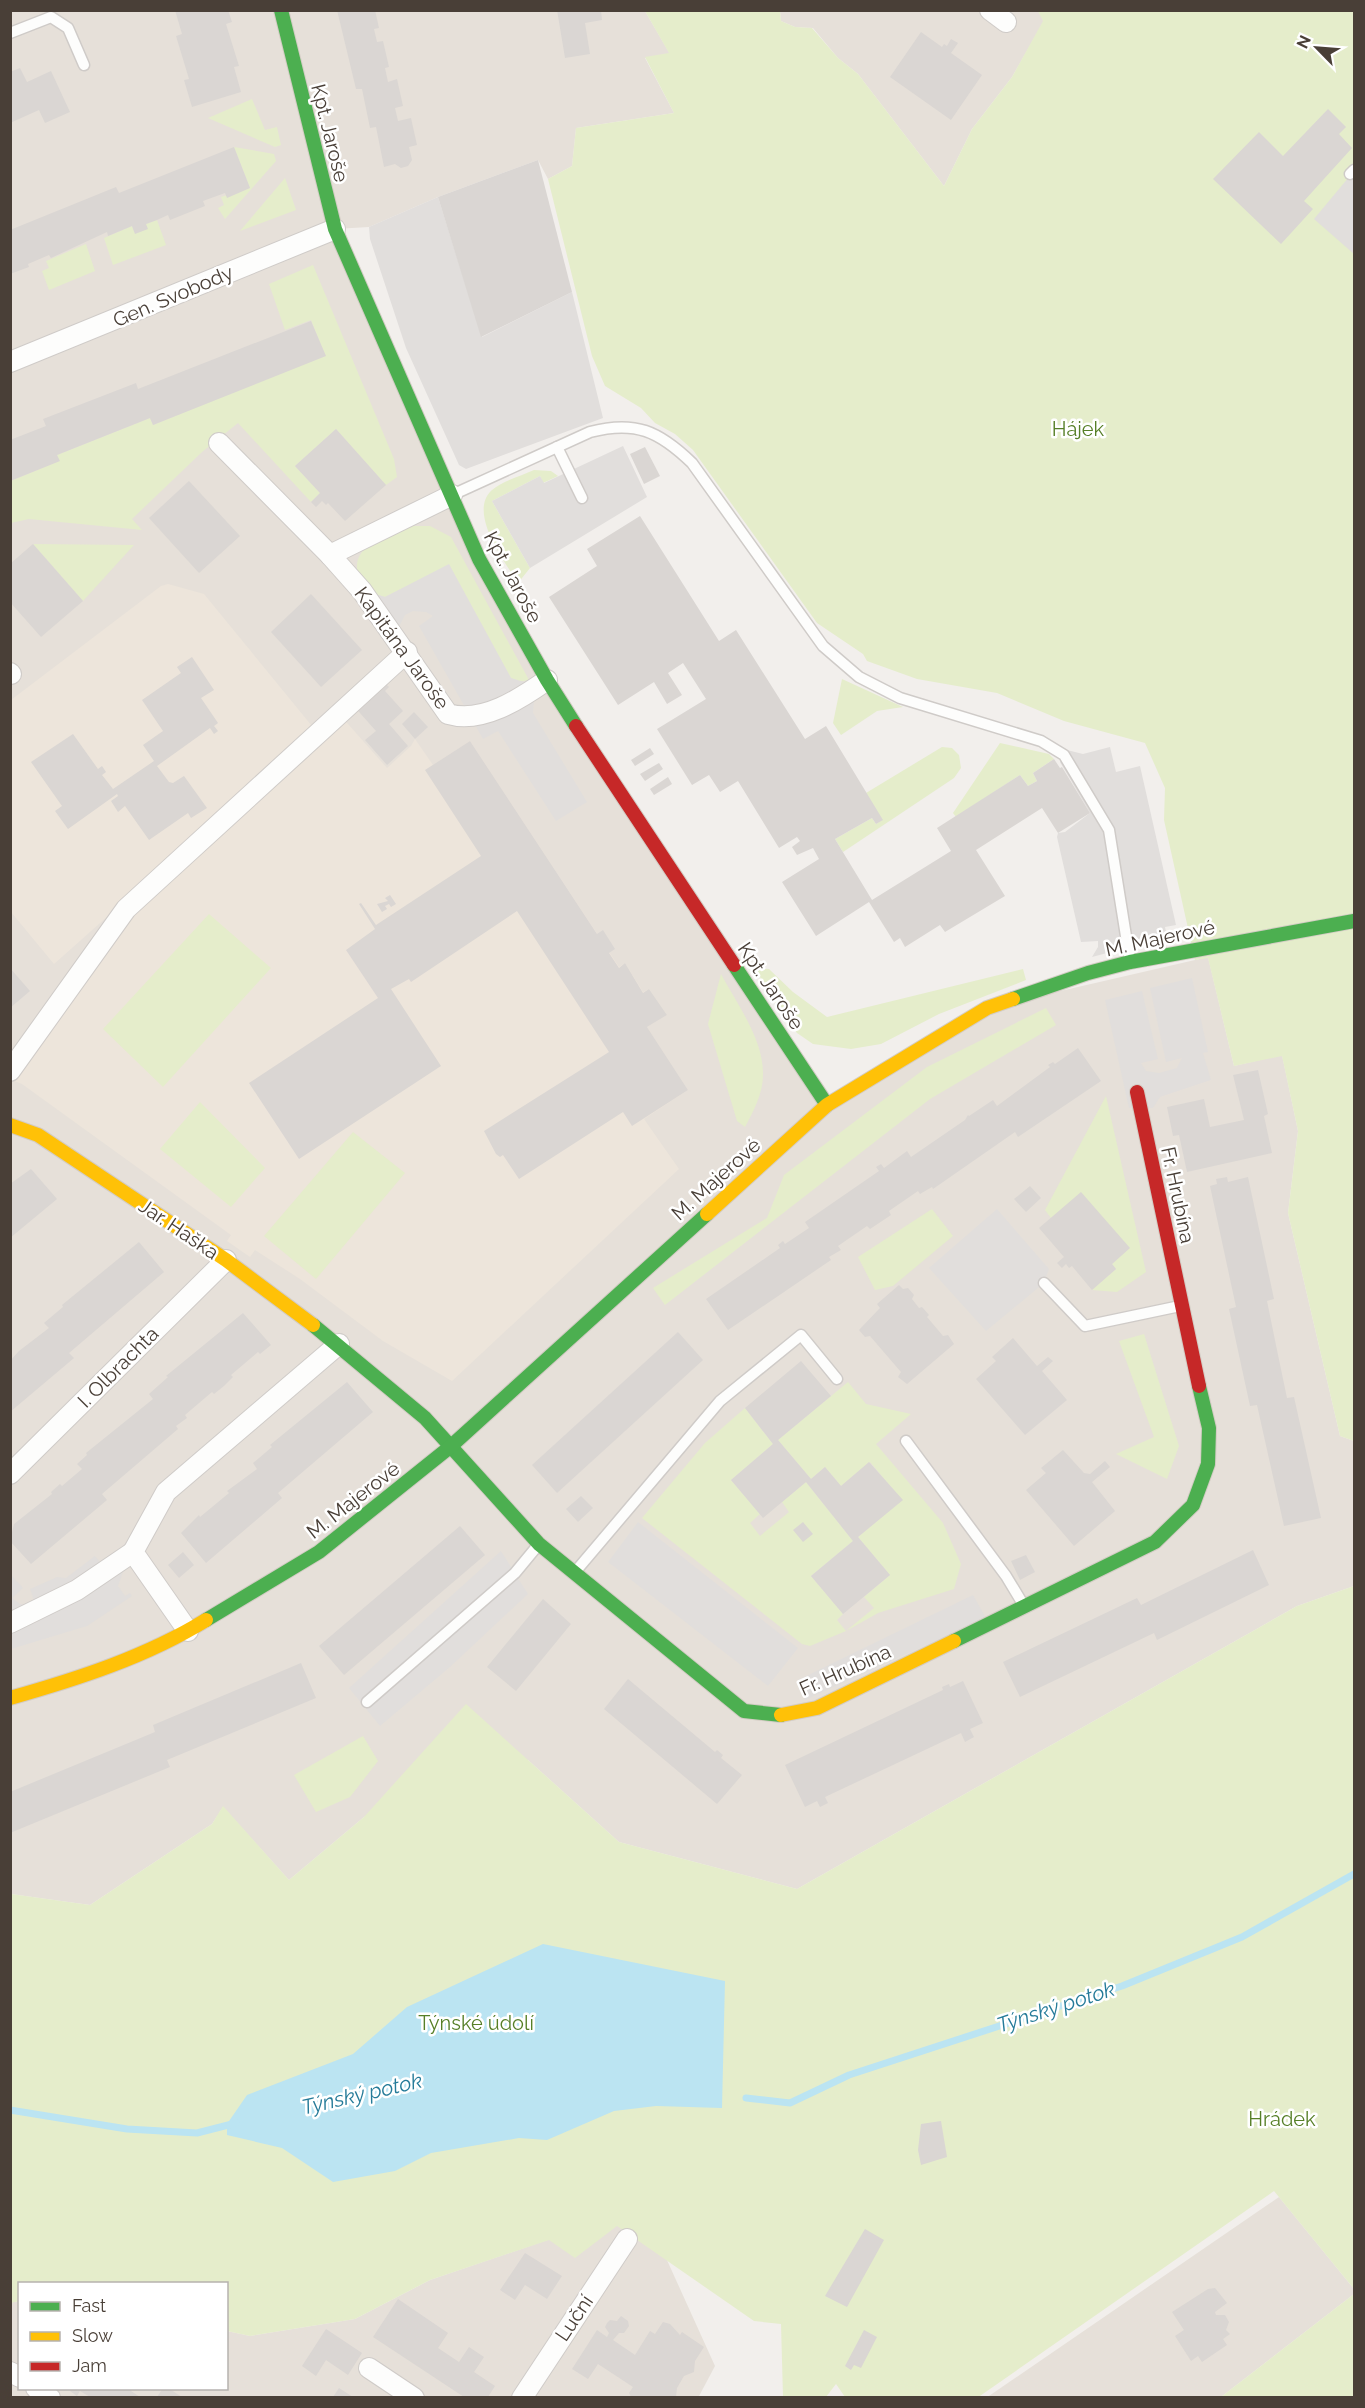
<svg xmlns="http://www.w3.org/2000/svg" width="1365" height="2408" font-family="Raleway,sans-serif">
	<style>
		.residential { fill: #e6e0d9 }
		.education { fill: #ede5db }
		.green { fill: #e5edcb }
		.parking { fill: #e1dedc }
		.water { fill: #bbe4f2 }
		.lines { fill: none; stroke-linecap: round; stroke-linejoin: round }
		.stream { stroke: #bbe4f2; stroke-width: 7 }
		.building { fill: #dad6d3 }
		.lane-casing { stroke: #cfcbc8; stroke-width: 13 }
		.street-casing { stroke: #cfcbc8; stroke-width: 22 }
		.fast-casing { stroke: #d3ccc4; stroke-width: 16 }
		.slow-casing { stroke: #d3ccc4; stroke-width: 16 }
		.jam-casing { stroke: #d3ccc4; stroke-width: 16 }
		.lane { stroke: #fdfdfc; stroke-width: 10 }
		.street { stroke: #fdfdfc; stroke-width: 20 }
		.fast { stroke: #4caf50; stroke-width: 14 }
		.slow { stroke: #ffc107; stroke-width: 14 }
		.jam { stroke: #c62828; stroke-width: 14 }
		.labels { text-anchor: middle; stroke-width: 5; stroke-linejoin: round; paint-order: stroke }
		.street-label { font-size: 20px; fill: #493f37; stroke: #fff }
		.park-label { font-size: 20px; fill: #567f27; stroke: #fff }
		.water-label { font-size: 21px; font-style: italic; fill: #257b99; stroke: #fff }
	</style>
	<rect width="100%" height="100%" fill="#f2efec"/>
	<g class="residential">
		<path d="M1038 10 1044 21 1012 77 972 129 944 186 858 74 838 58 813 28 795 27 781 21 780 11Z"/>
		<path d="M11 11H645L670 54 645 58 674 113 576 128 572 166 548 179 538 160 438 197 369 227 335 229 479 559 827 1105 987 1008 1208 957 1234 1066 1282 1055 1298 1131 1288 1213 1340 1436 1354 1441V1586L1297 1606 797 1889 619 1842 528 1760 364 1817 289 1880 223 1807 212 1824 90 1905 11 1894Z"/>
		<path d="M1279 2197 1354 2289V2294L1221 2397 986 2398Z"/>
		<path d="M647 2216 715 2366 698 2398H11L10 2303 13 2302 19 2301 20 2388H226L227 2331 250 2336 355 2319 430 2280 571 2232Z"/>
	</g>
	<g class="education">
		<path d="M168 584 204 594 316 731 54 964 11 912V700L161 586Z"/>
		<path d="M340 715 387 768 411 746 415 739 433 765 470 741 619 967 625 963 643 992 649 989 667 1015 647 1027 688 1090 644 1119 679 1169 452 1381 383 1341 300 1279 255 1250 250 1257 227 1241 231 1235 22 1084 12 1080 138 904Z"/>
	</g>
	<g class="green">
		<path d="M645 11H780L781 21 795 27 812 28 838 58 858 74 944 186 972 129 1012 77 1043 21 1038 11H1354V1441L1340 1436 1288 1213 1298 1131 1282 1056 1234 1066 1208 958 1195 960 1164 820 1165 788 1145 743 1064 721 997 693 917 679 867 661 863 654 817 623 693 450 675 434 655 423 641 408 605 386 592 356 548 179 572 166 576 128 674 113 645 57 669 53Z"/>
		<path d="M252 99 265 130 277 127 281 145 275 147 208 118Z"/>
		<path d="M234 147 274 154 276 161 225 219 218 208 224 205 221 197 250 188Z"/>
		<path d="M285 178 296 210 240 231Z"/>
		<path d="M157 220 166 245 113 265 104 238 132 226 135 233 146 224Z"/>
		<path d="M86 244 95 271 49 290 42 271 49 268 46 261Z"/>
		<path d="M313 265 394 459 397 477 386 485 336 429 295 466 320 493 311 502 238 423 202 452 132 519 142 530 29 519 11 523V481L59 461 57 455 150 418 153 425 325 355 311 320 285 330 269 284Z"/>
		<path d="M534 470 551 471 558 476 543 483 540 476 492 501 530 568 518 583C505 562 467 512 492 490 502 481 521 476 534 470Z"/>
		<path d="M410 526H430L451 537 529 680 518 682 511 678 449 565 385 597 365 591C340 549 378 539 410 526Z"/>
		<path d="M33 544 134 545 83 601Z"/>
		<path d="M842 679 903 707 877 711 841 735 833 723Z"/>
		<path d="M1000 743 1049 754 1054 759 1033 773 1037 781 1028 786 1020 775 956 817 953 813Z"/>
		<path d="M942 747 952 748 959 755 961 768 954 778 843 852 835 839 872 818 876 824 882 820 866 793Z"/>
		<path d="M209 914 271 968 163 1087 103 1029Z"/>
		<path d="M755 968 769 969 793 992 827 1017 1023 969 1026 980 939 1014 881 1044 851 1049 813 1044 797 1033 779 1010Z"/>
		<path d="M721 974C737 1004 764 1040 763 1075 763 1094 753 1112 745 1127L737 1121 708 1024Z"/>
		<path d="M1046 1008 1056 1025 930 1099 665 1305 653 1288 767 1218 784 1175 927 1067Z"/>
		<path d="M1106 1096 1146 1272 1117 1292 1092 1290 1116 1269 1112 1264 1129 1248 1051 1218 1045 1210Z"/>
		<path d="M200 1102 265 1168 231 1207 160 1149Z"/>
		<path d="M353 1132 405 1173 316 1279 264 1236Z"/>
		<path d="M932 1209 953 1236 893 1286 875 1290 858 1257Z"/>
		<path d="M1144 1334 1179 1446 1167 1479 1116 1454 1154 1437 1119 1341Z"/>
		<path d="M848 1382 866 1404 911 1414 876 1444 943 1523 961 1564 954 1589 878 1613 846 1631 810 1646 802 1644 642 1518 705 1443 745 1408 773 1444 731 1480 760 1514 750 1523 760 1536 789 1512 782 1502 806 1482 853 1541 811 1576 843 1614 837 1620 846 1631 874 1608 864 1597 890 1575 858 1537 902 1500 870 1462 841 1486 825 1467 811 1479 778 1440Z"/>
		<path d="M1354 1586V2289L1274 2191 977 2398 845 2397 836 2384 826 2397H783L781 2324 754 2321 617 2226 575 2258 549 2240 430 2280 355 2319 250 2336 227 2331 226 2284H20L19 2301 11 2303V1894L90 1905 212 1824 223 1806 289 1880 364 1817 466 1704 619 1842 797 1889 1297 1606Z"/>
		<path d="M363 1736 378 1761 350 1797 316 1812 294 1775Z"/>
		<path d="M1354 2294V2397H1221Z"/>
	</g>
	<g class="parking">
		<path d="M1354 171V254L1314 219Z"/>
		<path d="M438 197 482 337 572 292 603 418 466 469 459 465 406 348 370 239 369 227Z"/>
		<path d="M623 446 647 497 530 568 492 501 540 476 544 483Z"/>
		<path d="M449 564 511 678 524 682 534 701 533 713 587 802 556 821 498 731 483 739 419 626 433 616 426 612 413 611 405 615 399 627 400 636 365 591 385 597Z"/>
		<path d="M1110 747 1116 772 1140 766 1176 925 1165 927 1167 937 1092 957 1098 947V941L1081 942 1057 837 1058 833 1065 832 1090 813 1060 762 1067 750 1083 754Z"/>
		<path d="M1192 978 1208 1052 1203 1053 1211 1080 1160 1097 1153 1108H1129L1105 1000 1142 991 1158 1059 1141 1063 1146 1071 1159 1073 1177 1068 1182 1058 1166 1062 1150 988Z"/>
		<path d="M997 1209 1049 1269 1044 1283 986 1331 929 1268Z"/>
		<path d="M638 1522 798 1648 768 1686 608 1562Z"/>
		<path d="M501 1551 528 1594 450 1667 380 1726 349 1688Z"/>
		<path d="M95 1556 104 1567 108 1557 123 1572 118 1586 125 1596 130 1593 132 1596 87 1626 11 1649 10 1574 23 1588 12 1598 20 1604 28 1605 35 1603 30 1589 57 1577 66 1578Z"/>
		<path d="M973 1595 986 1618 805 1700 798 1680Z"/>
	</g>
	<path class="water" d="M543 1944 725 1981 722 2108 656 2106 614 2111 547 2140 519 2138 431 2153 395 2171 333 2182 282 2148 227 2135V2124L247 2095 353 2054 407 2007Z"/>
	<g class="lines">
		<g class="stream">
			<path d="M746 2098 790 2103 849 2075 1122 1986 1242 1937 1354 1874"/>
			<path d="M10 2110 127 2129 197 2133 236 2123"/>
		</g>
	</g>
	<g class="building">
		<path d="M175 10H228L232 22 226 24 239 66 234 67 241 92 192 107 184 80 189 79 176 36 182 34Z"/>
		<path d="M337 10H375L379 28 374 29 377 42 383 41 389 67 385 68 388 82 397 79 403 106 395 108 398 121 411 118 417 145 409 147 412 160 408 166 401 168 395 164 384 167 376 127 370 128 362 89H356Z"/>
		<path d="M557 10H601L602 20 585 23 590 54 565 58Z"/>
		<path d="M921 32 942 47 944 44 947 46 951 39 958 43 951 53 982 75 951 120 890 77Z"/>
		<path d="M20 68 27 82 51 71 70 112 45 123 39 110 10 123V72Z"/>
		<path d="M1328 109 1346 127 1339 134 1352 148 1304 201 1313 209 1281 244 1213 179 1259 132 1283 156Z"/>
		<path d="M234 147 250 188 227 198 225 193 203 201 205 206 170 220 168 215 157 220 146 224 148 229 135 234 132 226 108 236 107 232 51 258 49 255 28 264 29 267 10 274V230L116 187 119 193Z"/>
		<path d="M538 160 572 292 481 337 438 197Z"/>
		<path d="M311 321 326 356 153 425 150 418 57 455 60 461 10 481V440L46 426 43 419 136 383 138 389Z"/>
		<path d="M336 429 386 485 345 521 328 503 326 505 322 501 316 507 311 502 320 493 295 466Z"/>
		<path d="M645 447 660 476 644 484 630 454Z"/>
		<path d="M189 481 240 536 199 573 149 518Z"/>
		<path d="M640 516 719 641 736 630 805 739 826 726 883 820 876 824 872 818 835 839 872 900 951 851 937 828 1020 775 1028 786 1037 781 1033 773 1054 759 1060 768 1062 767 1090 813 1058 833 1042 808 976 850 1005 896 945 932 940 925 905 947 900 938 894 942 869 902 816 936 782 882 819 859 813 848 797 855 792 847 800 841 797 837 779 848 738 781 720 792 709 775 692 785 657 729 706 699 683 663 668 673 682 695 667 704 654 682 618 705 549 597 597 566 587 549Z"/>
		<path d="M33 544 83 601 41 637 10 602V564Z"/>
		<path d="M311 594 362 650 321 687 271 632Z"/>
		<path d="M192 657 214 690 201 698 218 723 214 726 218 731 214 734 210 728 157 766 169 782 173 783 184 776 207 808 191 818 188 813 149 840 125 806 118 812 111 801 118 796 117 794 68 829 55 811 62 806 31 762 73 734 98 769 102 766 106 772 102 775 113 789 154 761 143 745 163 731 142 700 181 673 177 667Z"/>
		<path d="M380 678 389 687 385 691 403 711 389 724 408 746 387 765 365 740 376 731 352 704Z"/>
		<path d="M414 712 428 727 415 739 402 724Z"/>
		<path d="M470 741 597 934 603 930 615 949 609 953 619 968 625 963 643 993 649 989 667 1015 647 1027 688 1090 632 1126 623 1112 519 1179 503 1155 500 1157 496 1154 484 1131 609 1052 517 911 411 982 409 979 391 989 441 1066 299 1159 249 1083 378 998 346 950 375 929 359 904 361 903 376 925 481 856 425 770Z"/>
		<path d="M650 748 654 754 635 766 631 760Z"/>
		<path d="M659 763 663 769 645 781 640 774Z"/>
		<path d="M668 777 672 784 654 795 650 789Z"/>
		<path d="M390 895 396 904 391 907 389 904 385 906 387 909 382 912 377 904 388 901 385 898Z"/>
		<path d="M10 968 30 991 10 1008Z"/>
		<path d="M1078 1048 1101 1081 1018 1137 1015 1132 933 1189 932 1187 920 1194 918 1191 889 1211 891 1215 870 1229 867 1226 838 1246 841 1250 829 1257 831 1260 728 1330 706 1299 780 1248 778 1245 783 1241 785 1244 809 1228 805 1222 879 1171 876 1167 881 1164 884 1168 907 1151 911 1157 965 1120 968 1115 969 1116 993 1100 997 1106 1050 1067 1048 1065 1053 1062 1055 1064Z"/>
		<path d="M1258 1070 1268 1114 1264 1116 1272 1153 1187 1172 1179 1135 1173 1136 1167 1107 1204 1099 1210 1127 1244 1120 1233 1075Z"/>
		<path d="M31 1169 57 1199 10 1238V1184Z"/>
		<path d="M1227 1177 1228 1182 1248 1177 1274 1299 1267 1301 1277 1350 1287 1398 1294 1397 1321 1518 1284 1526 1257 1405 1250 1406 1229 1309 1236 1307 1210 1186 1217 1184 1216 1179Z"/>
		<path d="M1030 1186 1041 1198 1026 1212 1014 1199Z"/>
		<path d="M1081 1192 1130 1248 1112 1264 1116 1269 1092 1290 1072 1266 1069 1268 1066 1264 1062 1268 1057 1263 1064 1257 1039 1228Z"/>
		<path d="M139 1242 164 1272 69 1353 74 1358 10 1412V1361L19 1351 49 1328 44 1323 63 1307 62 1305Z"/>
		<path d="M899 1285 903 1289 908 1288 914 1295 912 1299 919 1308 922 1307 929 1315 927 1317 943 1336 948 1335 954 1344 907 1384 898 1377 901 1372 870 1336 865 1337 859 1330 880 1308 877 1304Z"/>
		<path d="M243 1313 271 1345 260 1354 258 1352 231 1375 233 1377 224 1386 214 1394 212 1392 185 1415 187 1418 176 1426 178 1429 102 1494 107 1500 31 1564 10 1541 14 1524 52 1494 51 1492 60 1484 62 1486 82 1469 77 1464 87 1455 86 1453 153 1399 149 1394 168 1377 166 1376Z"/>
		<path d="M678 1332 703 1360 557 1493 532 1465Z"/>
		<path d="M1013 1338 1037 1366 1048 1357 1053 1361 1042 1371 1067 1400 1025 1435 976 1379 996 1361 992 1357Z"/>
		<path d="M801 1361 831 1396 778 1440 811 1479 825 1467 841 1486 869 1462 903 1500 858 1537 890 1575 843 1614 811 1576 853 1541 806 1482 763 1518 731 1480 773 1444 745 1408Z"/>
		<path d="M347 1382 373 1412 278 1493 282 1498 206 1563 181 1533 199 1515 200 1517 229 1493 227 1491 257 1469 253 1463 272 1447 270 1445Z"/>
		<path d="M1063 1450 1084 1473 1090 1474 1105 1461 1110 1467 1092 1482 1115 1511 1074 1546 1026 1490 1046 1473 1041 1468Z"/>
		<path d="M581 1496 593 1508 578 1522 566 1509Z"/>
		<path d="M803 1522 813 1534 803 1542 793 1530Z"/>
		<path d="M460 1526 485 1555 344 1675 319 1646Z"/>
		<path d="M1253 1550 1269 1585 1157 1640 1154 1633 1020 1697 1003 1662 1137 1598 1141 1605Z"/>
		<path d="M183 1552 194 1565 179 1578 168 1565Z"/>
		<path d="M1026 1555 1035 1572 1020 1580 1011 1561Z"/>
		<path d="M543 1599 571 1624 516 1691 487 1667Z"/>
		<path d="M301 1663 316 1698 167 1760 170 1767 10 1833V1792L155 1732 153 1725Z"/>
		<path d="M628 1679 715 1752 717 1750 723 1755 721 1758 742 1775 717 1804 604 1709Z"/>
		<path d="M963 1681 983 1723 970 1729 974 1737 965 1742 961 1733 825 1797 828 1803 820 1807 817 1801 805 1807 785 1765 943 1690 942 1687 949 1684 950 1687Z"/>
		<path d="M941 2121 947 2157 921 2165 918 2150 921 2124Z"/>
		<path d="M865 2229 884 2240 847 2307 825 2296Z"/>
		<path d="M525 2253 562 2276 547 2299 525 2285 515 2300 500 2290Z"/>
		<path d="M1215 2288 1227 2303 1215 2312 1216 2315H1225L1229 2322 1226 2330 1230 2334 1223 2339 1227 2345 1202 2362 1198 2356 1191 2361 1175 2336 1184 2330 1172 2312 1208 2289Z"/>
		<path d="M398 2299 448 2333 438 2348 459 2362 469 2347 484 2357 474 2372 495 2386 488 2397H464L373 2337Z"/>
		<path d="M621 2316 628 2321 629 2326 624 2333H619L613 2340 635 2355 650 2331 655 2334 663 2322 670 2324 680 2335 682 2332 704 2347 695 2361 694 2372 684 2376 677 2388 676 2397H631L629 2393 633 2387 598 2364 588 2379 572 2369 597 2330 607 2337 609 2333 605 2327 607 2323 610 2320 617 2321Z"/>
		<path d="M326 2329 362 2353 348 2375 326 2360 316 2376 302 2366Z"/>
		<path d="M864 2330 877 2337 861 2368 854 2365 851 2370 845 2366Z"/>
		<path d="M71 2388H132L131 2391 140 2397H90L80 2391 77 2396 70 2391Z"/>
		<path d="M163 2388H168L182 2397H157Z"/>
		<path d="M339 2388 353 2397H333Z"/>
	</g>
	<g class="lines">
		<defs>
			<g id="lane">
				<path d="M10 33 51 17 68 28 84 65"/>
				<path d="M1350 174 1354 170"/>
				<path d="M557 447 582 498"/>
				<path d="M452 495 590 432C635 420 659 431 692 463L823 646 859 677 900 698 1041 741 1064 755 1109 830 1130 961"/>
				<path d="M1044 1283 1085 1326 1180 1306"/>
				<path d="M906 1441 1006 1576 1023 1604"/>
				<path d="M575 1572 720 1401 801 1335 837 1379"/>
				<path d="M367 1702 515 1573 539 1544"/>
			</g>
			<g id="street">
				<path d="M990 10 1006 22"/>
				<path d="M10 362 335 229"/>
				<path d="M219 443 330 555 362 591 448 714C482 724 520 699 547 680"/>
				<path d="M330 555 452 495"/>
				<path d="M10 673 11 674"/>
				<path d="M10 1071 126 909 407 652"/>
				<path d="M10 1474 226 1260"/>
				<path d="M10 1623 77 1590 133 1552"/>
				<path d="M188 1631 133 1552 166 1492 339 1344"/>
				<path d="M369 2368 414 2398"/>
				<path d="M10 2372 20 2377"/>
				<path d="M36 2388 50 2398"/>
				<path d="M522 2398 627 2239"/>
			</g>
			<g id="fast">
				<path d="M281 10 335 229 479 559 547 680 576 726"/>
				<path d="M734 965 827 1105"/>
				<path d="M1013 999 1088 973 1130 962 1354 921"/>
				<path d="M313 1325 425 1418 539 1544 744 1711 781 1715"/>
				<path d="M206 1620 319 1552 450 1447 707 1214"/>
				<path d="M954 1641 1155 1542 1193 1505 1208 1464 1209 1428 1199 1386"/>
			</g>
			<g id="slow">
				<path d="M10 1125 38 1135 226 1260 313 1325"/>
				<path d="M707 1214 827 1105 987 1008 1013 999"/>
				<path d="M10 1698C77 1679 146 1657 206 1620"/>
				<path d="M781 1715 817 1708 954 1641"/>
			</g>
			<g id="jam">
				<path d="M576 726 734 965"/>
				<path d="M1137 1092 1199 1386"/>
			</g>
		</defs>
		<use href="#lane" class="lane-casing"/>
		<use href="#street" class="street-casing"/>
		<use href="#fast" class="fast-casing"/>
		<use href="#slow" class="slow-casing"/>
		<use href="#jam" class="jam-casing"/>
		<use href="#lane" class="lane"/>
		<use href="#street" class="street"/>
		<use href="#fast" class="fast"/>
		<use href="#slow" class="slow"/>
		<use href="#jam" class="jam"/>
	</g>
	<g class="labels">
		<g class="street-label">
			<text transform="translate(330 133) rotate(76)" y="7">Kpt. Jaroše</text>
			<text transform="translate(173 296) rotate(-23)" y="7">Gen. Svobody</text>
			<text transform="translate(513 577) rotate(62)" y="7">Kpt. Jaroše</text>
			<text transform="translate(402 648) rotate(54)" y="7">Kapitána Jaroše</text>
			<text transform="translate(1160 938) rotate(-12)" y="7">M. Majerové</text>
			<text transform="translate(771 986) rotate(56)" y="7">Kpt. Jaroše</text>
			<text transform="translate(716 1179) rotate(-42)" y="7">M. Majerové</text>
			<text transform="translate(1178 1195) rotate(78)" y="7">Fr. Hrubína</text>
			<text transform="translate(179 1229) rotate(34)" y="7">Jar. Haška</text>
			<text transform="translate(118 1367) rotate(-45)" y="7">I. Olbrachta</text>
			<text transform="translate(353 1500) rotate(-38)" y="7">M. Majerové</text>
			<text transform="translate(845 1670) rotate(-24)" y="7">Fr. Hrubína</text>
			<text transform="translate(574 2318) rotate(-56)" y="7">Luční</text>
		</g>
		<g class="park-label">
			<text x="1078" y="436">Hájek</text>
			<text x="476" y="2030">Týnské údolí</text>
			<text x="1282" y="2126">Hrádek</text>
		</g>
		<g class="water-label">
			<text transform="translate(1056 2007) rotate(-18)" y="7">Týnský potok</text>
			<text transform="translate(362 2094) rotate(-13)" y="7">Týnský potok</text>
		</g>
	</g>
	<rect width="1365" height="2408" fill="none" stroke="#493f37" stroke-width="24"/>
	<rect x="18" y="2282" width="210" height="108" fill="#ffffff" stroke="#b6b2af" stroke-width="1.5"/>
	<rect x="30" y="2302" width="30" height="9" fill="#4caf50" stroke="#b6b2af" stroke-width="1.5"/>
	<text x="72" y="2312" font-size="18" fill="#493f37">Fast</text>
	<rect x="30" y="2332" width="30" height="9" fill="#ffc107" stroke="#b6b2af" stroke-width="1.5"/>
	<text x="72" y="2342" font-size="18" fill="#493f37">Slow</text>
	<rect x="30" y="2362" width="30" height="9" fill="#c62828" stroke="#b6b2af" stroke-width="1.5"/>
	<text x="72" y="2372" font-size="18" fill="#493f37">Jam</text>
	<g transform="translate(1317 48) rotate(295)" stroke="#ffffff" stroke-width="4.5" paint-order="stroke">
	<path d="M0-4.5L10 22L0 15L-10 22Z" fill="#493f37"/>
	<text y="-9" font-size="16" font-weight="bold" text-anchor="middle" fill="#493f37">N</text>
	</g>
</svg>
